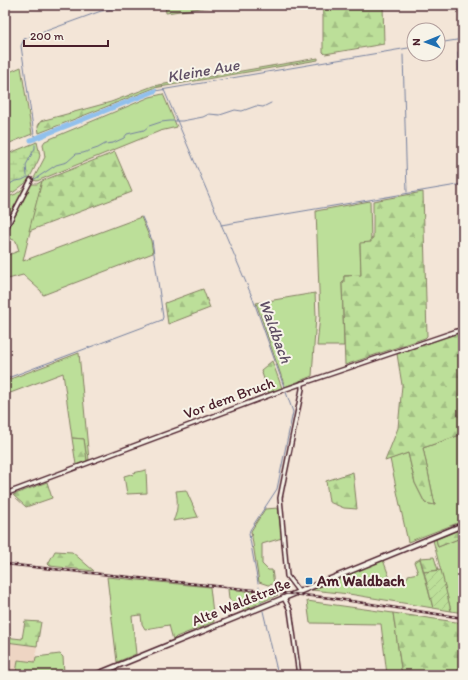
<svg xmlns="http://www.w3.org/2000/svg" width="468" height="680" font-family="Itim,sans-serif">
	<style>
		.built { fill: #eed5c3 }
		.green { fill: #bcdf99; stroke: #837f62 }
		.forest { fill: url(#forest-firs); stroke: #837f62 }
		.wetland { fill: url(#wetland-marsh); stroke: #837f62 }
		.garden { fill: url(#garden-furrows); stroke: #837f62 }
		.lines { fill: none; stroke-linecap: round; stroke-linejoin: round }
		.stream { stroke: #75809f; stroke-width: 1 }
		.river { stroke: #91c0ec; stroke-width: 5 }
		.street-casing { stroke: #4a1f2b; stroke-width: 6 }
		.secondary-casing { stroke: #4a1f2b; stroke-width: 7 }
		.street { stroke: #f7f3e8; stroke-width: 3 }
		.secondary { stroke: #f7f3e8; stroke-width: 4 }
		.rail-casing { stroke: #4a1f2b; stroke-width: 2.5 }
		.rail { stroke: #f7f3e8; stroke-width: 1; stroke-dasharray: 3; stroke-linecap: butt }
		.poi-dot { fill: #1f6fb2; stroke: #f7f3e8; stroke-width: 1.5 }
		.labels { text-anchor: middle; stroke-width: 4; stroke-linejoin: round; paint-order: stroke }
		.street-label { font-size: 15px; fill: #4a1f2b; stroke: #f7f3e8 }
		.poi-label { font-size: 15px; font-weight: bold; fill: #4a1f2b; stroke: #f7f3e8; text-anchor: start }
		.water-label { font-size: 16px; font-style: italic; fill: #5f4f65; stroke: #f7f3e8 }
	</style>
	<defs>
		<pattern id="forest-firs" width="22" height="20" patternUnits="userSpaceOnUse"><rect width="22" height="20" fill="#bcdf99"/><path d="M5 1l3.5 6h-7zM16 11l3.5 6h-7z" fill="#a3bf84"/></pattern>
		<pattern id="wetland-marsh" width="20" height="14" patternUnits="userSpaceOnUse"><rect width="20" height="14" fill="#bcdf99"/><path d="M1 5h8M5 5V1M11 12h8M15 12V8" fill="none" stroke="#a3bf84"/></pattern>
		<pattern id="garden-furrows" width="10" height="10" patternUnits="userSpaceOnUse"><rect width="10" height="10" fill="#bcdf99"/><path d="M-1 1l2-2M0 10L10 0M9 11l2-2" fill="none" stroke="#a3bf84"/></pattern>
	</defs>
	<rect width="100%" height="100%" fill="#f3e5d7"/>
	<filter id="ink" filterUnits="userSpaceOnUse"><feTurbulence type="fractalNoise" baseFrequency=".025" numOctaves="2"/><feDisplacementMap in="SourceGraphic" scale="8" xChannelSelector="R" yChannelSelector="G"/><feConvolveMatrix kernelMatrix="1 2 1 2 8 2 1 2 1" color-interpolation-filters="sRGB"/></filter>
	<g filter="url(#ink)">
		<path class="built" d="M6 642 37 646 35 662 18 660 16 675H5Z"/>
		<g class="green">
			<path d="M165 5H221L166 13Z"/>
			<path d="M21 67 32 134 5 145V74Z"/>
			<path d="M163 94 177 127 160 131 37 181 33 180 45 157 43 144 45 141 150 97Z"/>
			<path d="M42 181 23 261 141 217 151 241 153 253 43 295 41 291 23 275 8 279 5 282V256L19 251 16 241 5 236V233L31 184H37Z"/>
			<path d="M25 187 6 223 5 225V198L16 194Z"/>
			<path d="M370 201 371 242 360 244 361 276H344V283H342L344 346H317L320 316 316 211Z"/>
			<path d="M315 293 316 316 312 376 285 387 256 303Z"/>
			<path d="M79 353 89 460 87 461 84 439 72 438 63 373 5 395V381Z"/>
			<path d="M463 434V521L408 542 390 459 408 453 415 483 425 503 435 505 423 448Z"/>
			<path d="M146 470 147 493 127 494 124 476 131 474 132 475 134 474 133 473Z"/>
			<path d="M186 490 198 517 173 521C178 512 178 501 176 491Z"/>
			<path d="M278 508 282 538 262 544V564L268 570H272L274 584 268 585 259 582 251 531 265 509Z"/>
			<path d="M463 537V613L451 611 433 540 436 539 438 547Z"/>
			<path d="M420 559 433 608 349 594 312 590 383 560 391 581 408 577V575L418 573 414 562Z"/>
			<path d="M107 577 210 587 214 622 176 637 173 640 169 625 145 629 142 624 141 615 132 616 136 654 117 662Z"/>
			<path d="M228 589 278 595 244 610 229 599Z"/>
			<path d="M307 601 393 613 402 675H387L381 624 310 623Z"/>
			<path d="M60 654 63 657 64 673 60 675 16 674 18 660 35 662 36 657Z"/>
		</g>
		<g class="forest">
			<path d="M323 5H383L384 44 325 54 323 52Z"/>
			<path d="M318 58V60L154 88 39 133 38 126 41 121 111 102 153 86Z"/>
			<path d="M115 152 132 192 29 231 42 181Z"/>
			<path d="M423 192 427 336 425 338 345 365 342 283 344 282V276L361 275 360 243 371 242V239L373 238V201Z"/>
			<path d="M203 289 210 308 168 324 165 303Z"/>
			<path d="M463 331V434L423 448 435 505 425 503 415 483 408 453 385 461 398 428 402 385 397 354Z"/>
			<path d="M272 361 282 388 269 394 261 370Z"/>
			<path d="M72 438 84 439 87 461 76 465Z"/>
			<path d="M353 472 357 509 344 508 329 502 326 481Z"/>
			<path d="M47 482 52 498 26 507 13 495Z"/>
			<path d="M463 528V537L438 547 436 539Z"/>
			<path d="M55 551 72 552 94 571 50 566 48 564Z"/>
			<path d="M434 557 438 570 424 572 420 558Z"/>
			<path d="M393 613 463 623V675H402Z"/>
			<path d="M25 621 41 622 37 646 6 642 5 645V637L22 639Z"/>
		</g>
		<path class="wetland" d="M37 142 40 155 39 159 28 181 14 192 5 195V155Z"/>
		<path class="garden" d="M441 570 451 611 433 608 424 572Z"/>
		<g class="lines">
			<g class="stream">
				<path d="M438 43 463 39"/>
				<path d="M458 52 462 184"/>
				<path d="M403 55 407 192"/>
				<path d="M164 90 253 299 293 412 277 489 250 530 249 534 258 583"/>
				<path d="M155 91 414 47"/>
				<path d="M35 141 21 46 24 39 101 11 136 5"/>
				<path d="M27 176 26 165 35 148V145"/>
				<path d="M5 187 15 181 22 180 28 177 35 179 56 165 67 162 76 154 83 153 98 148 105 144 113 143 124 138 127 134 144 130 149 126 161 122 170 121H182L203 117 209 114 220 115 235 110 242 111 256 106 263 107 271 103"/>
				<path d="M221 225 463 184"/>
				<path d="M5 379 162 320 163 317 152 240 142 217"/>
				<path d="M259 587V589"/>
				<path d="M259 592 260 599"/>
				<path d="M261 601V603"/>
				<path d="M263 611 278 675"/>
			</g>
			<path class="river" d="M31 140 155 91"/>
			<defs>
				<g id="street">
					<path d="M5 230 31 180"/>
					<path d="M5 494 286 389 463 329"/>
					<path d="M299 592 287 576 280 498 302 389V383"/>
					<path d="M284 598 290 610 299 675"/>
				</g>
				<path id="secondary" d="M95 675 463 525"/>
			</defs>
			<use href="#street" class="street-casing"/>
			<use href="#secondary" class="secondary-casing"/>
			<use href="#street" class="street"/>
			<use href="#secondary" class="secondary"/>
			<defs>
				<path id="rail" d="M5 564 331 598 463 618"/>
			</defs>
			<use href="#rail" class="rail-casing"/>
			<use href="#rail" class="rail"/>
		</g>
	</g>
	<rect class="poi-dot" x="305" y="577" width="8" height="8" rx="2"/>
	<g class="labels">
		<g class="street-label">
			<text transform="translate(229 398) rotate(-20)" y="5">Vor dem Bruch</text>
			<text transform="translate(241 602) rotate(-22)" y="5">Alte Waldstraße</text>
		</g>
		<g class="poi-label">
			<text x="317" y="586">Am Waldbach</text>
		</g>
		<g class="water-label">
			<text transform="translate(203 70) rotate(-10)" y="6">Kleine Aue</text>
			<text transform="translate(276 331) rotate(70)" y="6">Waldbach</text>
		</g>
	</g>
	<rect width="468" height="680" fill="none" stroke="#f7f3e8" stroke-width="20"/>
	<rect x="10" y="10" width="448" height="660" fill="none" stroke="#4a1f2b" stroke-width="1.5" filter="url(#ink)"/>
	<g transform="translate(426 42) rotate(269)"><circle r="19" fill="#f7f3e8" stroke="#b29e9c"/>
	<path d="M0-3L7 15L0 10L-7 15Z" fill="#1f6fb2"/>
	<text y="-6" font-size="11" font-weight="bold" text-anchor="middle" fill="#4a1f2b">N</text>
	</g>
	<path d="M24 40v6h84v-6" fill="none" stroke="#4a1f2b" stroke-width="2"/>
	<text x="30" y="40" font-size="12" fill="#4a1f2b" stroke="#f7f3e8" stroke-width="3" paint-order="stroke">200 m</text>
</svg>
